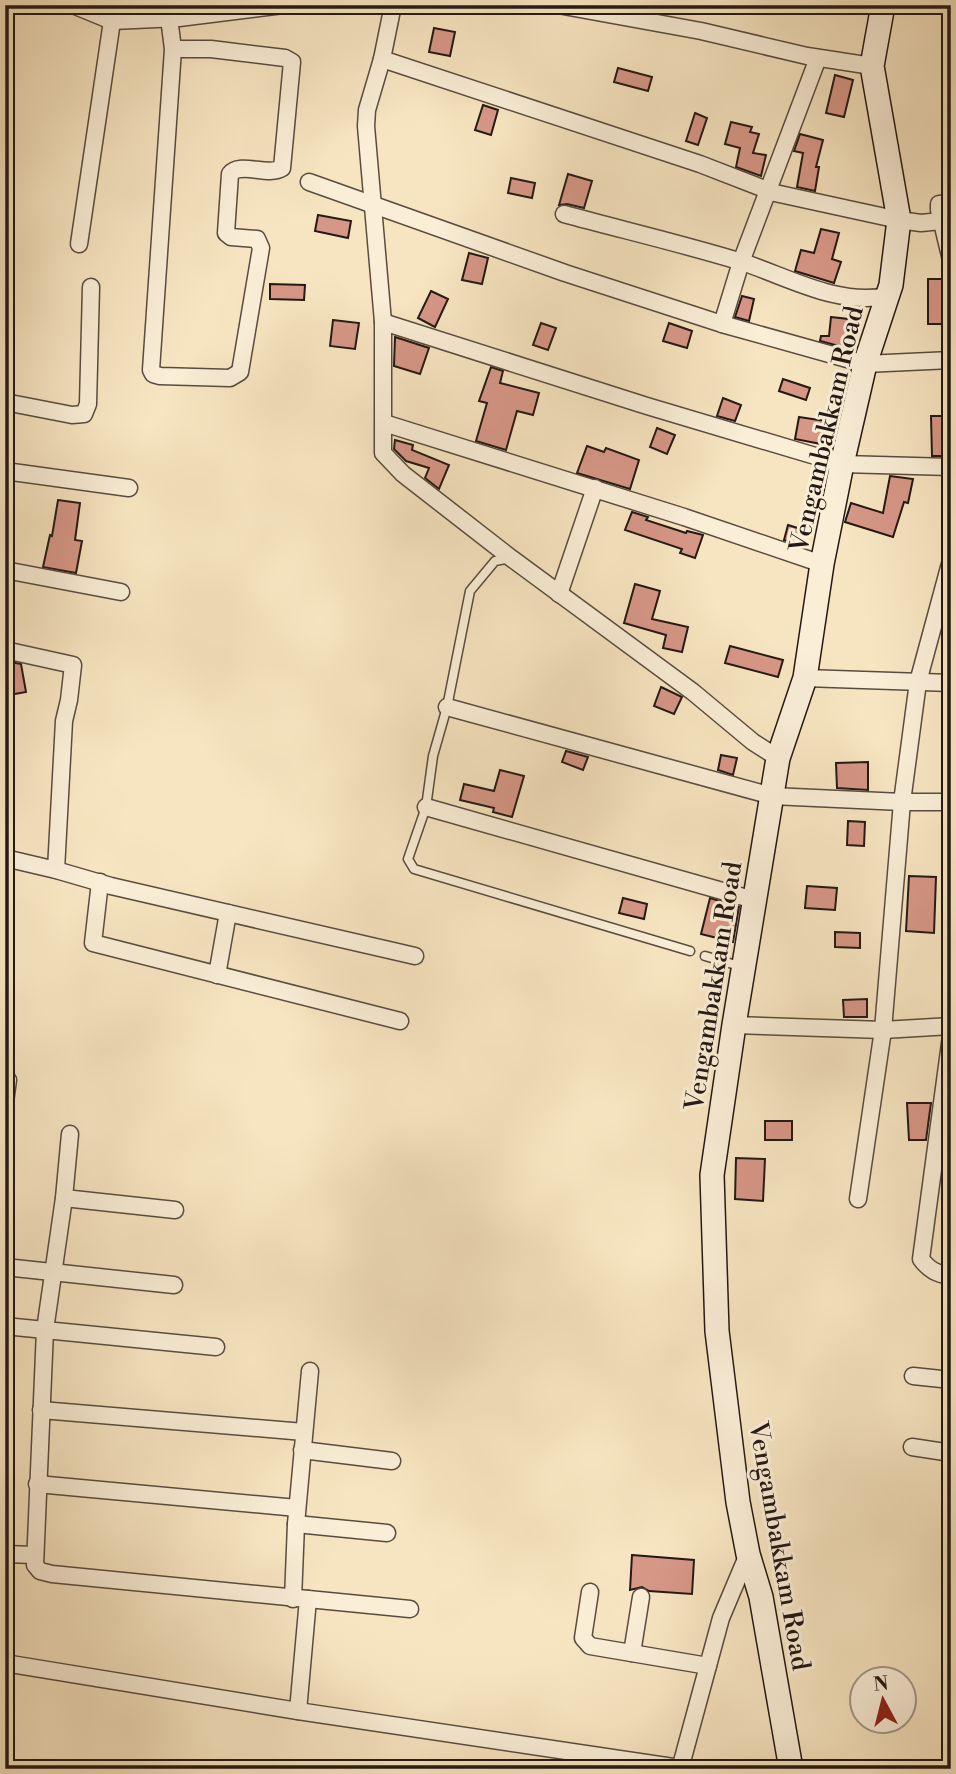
<svg xmlns="http://www.w3.org/2000/svg" width="956" height="1774" font-family="'Libre Bodoni',serif">
	<style>
		.building { fill: #d79787; stroke: #241914; stroke-width: 2 }
		.lines { fill: none; stroke-linecap: round; stroke-linejoin: round }
		.service-casing { stroke: #594c3f; stroke-width: 11 }
		.minor-casing { stroke: #594c3f; stroke-width: 19 }
		.secondary-casing { stroke: #241914; stroke-width: 26 }
		.service { stroke: #faeed7; stroke-width: 8 }
		.minor { stroke: #faeed7; stroke-width: 16 }
		.secondary { stroke: #faeed7; stroke-width: 23 }
		.labels { text-anchor: middle; stroke-width: 6; stroke-linejoin: round; paint-order: stroke }
		.street-label { font-size: 26px; fill: #241914; stroke: #faeed7 }
	</style>
	<rect width="100%" height="100%" fill="#f7e5c1"/>
	<filter id="stains"><feTurbulence type="fractalNoise" baseFrequency=".00286" numOctaves="4"/><feColorMatrix values="0 0 0 0 .2 0 0 0 0 .09 0 0 0 0 .02 0 0 0 .5 -.17"/></filter>
	<radialGradient id="worn" r=".72"><stop offset=".6" stop-color="#630" stop-opacity="0"/><stop offset="1" stop-color="#630" stop-opacity=".3"/></radialGradient>
	<g class="building">
		<path d="M434 28 455 32 450 56 429 52Z"/>
		<path d="M618 68 652 77 648 91 614 82Z"/>
		<path d="M835 75 853 80 844 117 826 113Z"/>
		<path d="M483 105 498 110 491 135 475 130Z"/>
		<path d="M695 113 707 118 698 145 686 141Z"/>
		<path d="M731 122 752 127 750 132 759 134 753 153 766 155 761 176 736 167 740 148 725 144Z"/>
		<path d="M800 134 823 140 816 167H819L815 191 797 187 803 153 794 151Z"/>
		<path d="M568 174 592 181 584 208 567 204 559 205Z"/>
		<path d="M511 178 535 183 532 198 508 193Z"/>
		<path d="M318 215 351 221 348 238 315 231Z"/>
		<path d="M821 229 839 233 832 259 841 262 834 283 795 271 801 250 814 253Z"/>
		<path d="M469 253 488 258 482 284 462 280Z"/>
		<rect x="928" y="279" width="23" height="45"/>
		<path d="M270 284 305 285 304 300 270 299Z"/>
		<path d="M431 291 448 299 435 327 418 318Z"/>
		<path d="M742 296 754 299 749 321 735 317Z"/>
		<path d="M831 317 857 320 854 350 820 341 821 336H829Z"/>
		<path d="M333 320 359 323 355 349 330 346Z"/>
		<path d="M541 323 556 328 548 350 533 345Z"/>
		<path d="M669 323 692 331 687 348 663 341Z"/>
		<path d="M395 337 429 348 420 374 394 366Z"/>
		<path d="M491 367 503 371 500 383 539 393 533 415 517 411 506 450 476 441 487 403 479 401Z"/>
		<path d="M783 379 810 388 806 400 779 391Z"/>
		<path d="M723 398 741 405 735 421 717 416Z"/>
		<path d="M931 416H951V456H932Z"/>
		<path d="M799 417 826 421 821 444 795 439Z"/>
		<path d="M657 428 675 435 667 454 650 447Z"/>
		<path d="M395 440 413 445 412 450 449 465 439 489 425 478 429 468 406 461 394 449Z"/>
		<path d="M587 446 604 452 606 448 639 460 630 489 577 473Z"/>
		<path d="M890 476 913 479 908 503 904 502 893 537 845 522 851 503 883 513Z"/>
		<path d="M58 500 80 503 75 540 82 541 76 573 43 567 50 535 52 536Z"/>
		<path d="M632 512 648 517 646 520 686 533 687 531 703 535 695 558 680 553 682 549 625 530Z"/>
		<path d="M788 525 804 530 799 545 784 540Z"/>
		<path d="M635 584 660 591 652 619 688 627 682 652 663 648 666 635 624 623Z"/>
		<path d="M730 646 783 660 778 677 725 663Z"/>
		<path d="M5 661 21 664 26 692 9 695Z"/>
		<path d="M661 687 682 697 674 714 654 706Z"/>
		<path d="M566 751 588 757 583 770 562 762Z"/>
		<path d="M721 755 737 758 733 775 718 770Z"/>
		<path d="M868 762V790L837 788 836 763Z"/>
		<path d="M500 770 524 776 512 817 493 812 494 808 460 800 464 784 494 791Z"/>
		<path d="M848 821 865 822 864 846 847 845Z"/>
		<path d="M909 876 936 877 934 933 906 931Z"/>
		<path d="M807 886 837 888 835 910 805 908Z"/>
		<path d="M623 898 647 904 644 919 619 913Z"/>
		<path d="M710 898 739 907 733 942 701 934Z"/>
		<path d="M835 932 860 933V948L835 947Z"/>
		<path d="M867 999V1017H844L843 1000Z"/>
		<path d="M907 1103H931L926 1140H909Z"/>
		<rect x="765" y="1121" width="27" height="19"/>
		<path d="M736 1158 765 1159 763 1201 735 1199Z"/>
		<path d="M632 1555 694 1560 692 1594 649 1591 642 1587 630 1590Z"/>
	</g>
	<g class="lines">
		<defs>
			<g id="service">
				<path d="M511 558 495 561 470 591 447 707 433 756 426 807 408 859 414 869 690 951"/>
				<path d="M705 956 743 967"/>
			</g>
			<g id="minor">
				<path d="M73 5 112 21 179 18 283 5"/>
				<path d="M393 5 382 59 700 164 775 193 899 220 921 223 941 221"/>
				<path d="M558 5 701 31 807 56 872 66"/>
				<path d="M169 18 173 49 151 370 153 374 160 376 230 378 240 372 261 248 257 239 231 237 226 233 230 174C240 161 268 177 282 168L292 62 285 58 211 49H173"/>
				<path d="M382 59 367 110 366 126 383 322V453L403 474 511 558 693 692 753 742 778 758"/>
				<path d="M309 182 565 273 722 324 865 364 951 360"/>
				<path d="M951 203 939 204V210L951 260"/>
				<path d="M564 214C623 230 683 244 742 262 788 277 837 306 887 296"/>
				<path d="M79 244 112 21"/>
				<path d="M383 322 647 406 842 464 951 467"/>
				<path d="M722 324 741 262 818 58"/>
				<path d="M5 402 72 415 84 414 88 404 91 287"/>
				<path d="M384 423 684 517 822 564"/>
				<path d="M5 471 129 488"/>
				<path d="M5 570 121 592"/>
				<path d="M559 594 595 488"/>
				<path d="M5 650 73 665 69 700 64 721 56 870"/>
				<path d="M805 678 951 683"/>
				<path d="M447 707 772 796 902 802H951"/>
				<path d="M426 807 754 900"/>
				<path d="M5 858 56 870 111 886 415 956"/>
				<path d="M100 882 93 943 400 1021"/>
				<path d="M217 975 228 913"/>
				<path d="M734 1025 883 1030 951 1026"/>
				<path d="M951 1036 921 1259C929 1270 937 1274 951 1276"/>
				<path d="M5 1102 8 1080"/>
				<path d="M70 1134 64 1198 45 1330 216 1347"/>
				<path d="M64 1198 175 1210"/>
				<path d="M858 1199 883 1030 902 802 918 682 951 560"/>
				<path d="M5 1267 174 1285"/>
				<path d="M5 1326 45 1330 35 1565 40 1571 52 1574 308 1599 298 1711"/>
				<path d="M913 1376 951 1380"/>
				<path d="M41 1410 304 1432"/>
				<path d="M912 1447 951 1453"/>
				<path d="M302 1450 392 1461"/>
				<path d="M37 1484 297 1508"/>
				<path d="M296 1524 387 1533"/>
				<path d="M5 1554 34 1555"/>
				<path d="M590 1592 583 1638 590 1646 708 1666"/>
				<path d="M293 1599 296 1524 310 1371"/>
				<path d="M308 1599 410 1609"/>
				<path d="M632 1653 641 1597"/>
				<path d="M5 1663 298 1711 680 1768"/>
				<path d="M680 1769 721 1618 748 1554"/>
			</g>
			<path id="secondary" d="M791 1769 761 1597 748 1554 738 1502 717 1331 712 1175 734 1025 778 758 805 678 822 564 842 464 865 364 891 285 899 220 872 66 883 5"/>
		</defs>
		<use href="#service" class="service-casing"/>
		<use href="#minor" class="minor-casing"/>
		<use href="#secondary" class="secondary-casing"/>
		<use href="#service" class="service"/>
		<use href="#minor" class="minor"/>
		<use href="#secondary" class="secondary"/>
	</g>
	<g class="labels">
		<g class="street-label">
			<text transform="translate(826 429) rotate(-77)" y="9">Vengambakkam Road</text>
			<text transform="translate(713 986) rotate(-81)" y="9">Vengambakkam Road</text>
			<text transform="translate(780 1546) rotate(80)" y="9">Vengambakkam Road</text>
		</g>
	</g>
	<rect width="956" height="1774" fill="none" stroke="#f7e5c1" stroke-width="28"/>
	<rect x="7" y="7" width="942" height="1760" fill="none" stroke="#241914" stroke-width="3.5"/>
	<rect x="14" y="14" width="928" height="1746" fill="none" stroke="#241914" stroke-width="2"/>
	<g transform="translate(883 1700) rotate(353)"><circle r="33" fill="#faeed7" stroke="#a49989" stroke-width="2"/>
	<path d="M0-5L12 26L0 18L-12 26Z" fill="#8f2418"/>
	<text y="-10" font-size="19" font-weight="bold" text-anchor="middle" fill="#241914">N</text>
	</g>
	<rect width="100%" height="100%" filter="url(#stains)"/>
	<rect width="100%" height="100%" fill="url(#worn)"/>
</svg>
